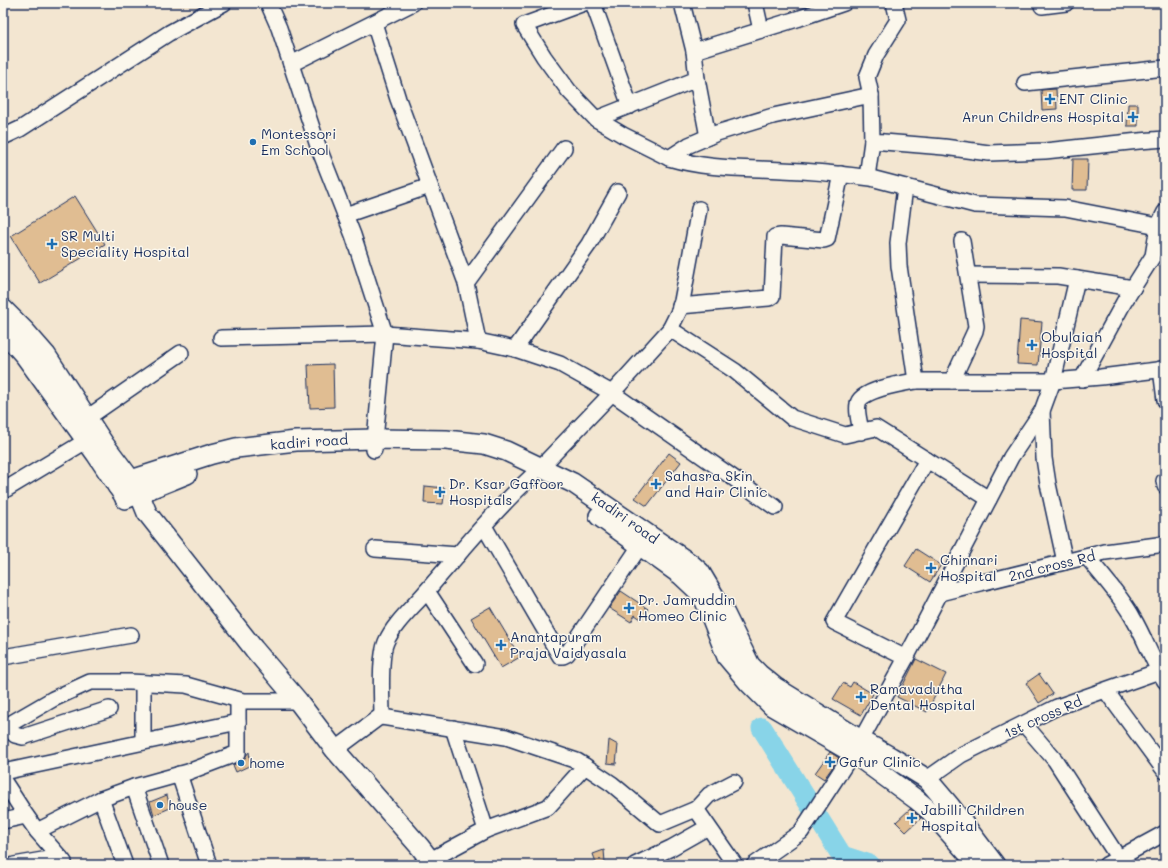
<svg xmlns="http://www.w3.org/2000/svg" width="1168" height="868" font-family="Mali,sans-serif">
	<style>
		.lines { fill: none; stroke-linecap: round; stroke-linejoin: round }
		.river { stroke: #88d4e8; stroke-width: 21 }
		.building { fill: #e0bd92; stroke: #1b2f5e }
		.minor-casing { stroke: #1b2f5e; stroke-width: 18 }
		.major-casing { stroke: #1b2f5e; stroke-width: 22 }
		.minor { stroke: #fbf7ec; stroke-width: 15 }
		.major { stroke: #fbf7ec; stroke-width: 19 }
		.poi-dot { fill: #1f6fb2; stroke: #fbf7ec; stroke-width: 1.5 }
		.labels { text-anchor: middle; stroke-width: 3; stroke-linejoin: round; paint-order: stroke }
		.poi-label { font-size: 14px; fill: #1b2f5e; stroke: #fbf7ec; text-anchor: start }
		.street-label { font-size: 14px; fill: #1b2f5e; stroke: #fbf7ec }
	</style>
	<rect width="100%" height="100%" fill="#f3e6d1"/>
	<filter id="ink" filterUnits="userSpaceOnUse"><feTurbulence type="fractalNoise" baseFrequency=".025" numOctaves="2"/><feDisplacementMap in="SourceGraphic" scale="8" xChannelSelector="R" yChannelSelector="G"/><feConvolveMatrix kernelMatrix="1 2 1 2 8 2 1 2 1" color-interpolation-filters="sRGB"/></filter>
	<g filter="url(#ink)">
		<g class="lines">
			<path class="river" d="M762 728 842 856 870 865"/>
		</g>
		<g class="building">
			<path d="M1056 89 1057 109 1042 110 1041 90Z"/>
			<path d="M1128 104H1138V126H1127Z"/>
			<path d="M1073 159H1088L1087 190H1072Z"/>
			<path d="M75 196 105 244 40 283 11 236Z"/>
			<path d="M1020 320 1042 322 1038 365 1017 364Z"/>
			<path d="M333 364 334 407 310 408 308 365Z"/>
			<path d="M669 453 681 462 647 506 635 498Z"/>
			<path d="M425 486 445 488 443 504 424 503Z"/>
			<path d="M916 549 941 565 930 582 905 566Z"/>
			<path d="M621 591 648 609 641 619 635 615 631 622 609 608Z"/>
			<path d="M490 607 520 657 501 668 471 618Z"/>
			<path d="M916 659 946 674 927 712 897 697Z"/>
			<path d="M1039 674 1053 694 1039 703 1026 683Z"/>
			<path d="M853 682 873 694 861 715 833 699 843 683 850 687Z"/>
			<path d="M609 740 618 745 616 764 607 763Z"/>
			<path d="M249 752 251 765 236 772 233 765 242 761Z"/>
			<path d="M830 752 839 758 824 779 815 773Z"/>
			<path d="M167 795 170 808 154 815 150 802Z"/>
			<path d="M910 809 921 818 906 832 896 822Z"/>
			<path d="M604 850 605 862 597 865 593 854Z"/>
		</g>
		<g class="lines">
			<defs>
				<g id="minor">
					<path d="M268 3 279 28 318 146 353 235 385 334 374 450"/>
					<path d="M584 3 524 25 544 57 569 91 596 119 623 135 669 158 689 145 717 133 773 116 871 95 872 141 944 147 989 153 1045 151 1139 141 1165 139"/>
					<path d="M593 3 630 106"/>
					<path d="M682 3 694 51 800 18 844 3"/>
					<path d="M755 3 761 30"/>
					<path d="M1042 6 1066 3"/>
					<path d="M374 23 398 99 466 283 478 341"/>
					<path d="M694 51 697 79 708 137"/>
					<path d="M291 64 413 3"/>
					<path d="M1025 83 1165 68"/>
					<path d="M871 95 867 77 876 55 898 20 894 3"/>
					<path d="M596 119 697 79"/>
					<path d="M3 137 20 129 169 33 224 3"/>
					<path d="M669 158C706 169 743 168 782 170 812 171 841 174 871 178L975 205 1065 208 1158 226"/>
					<path d="M867 177 872 141"/>
					<path d="M905 187 898 243 899 266 916 381"/>
					<path d="M345 215 430 186"/>
					<path d="M968 275 1058 276 1133 288"/>
					<path d="M466 283 564 148"/>
					<path d="M680 306 769 298 772 296 775 237 781 236 824 240 827 239 841 174"/>
					<path d="M670 329 679 311 682 301 699 209"/>
					<path d="M221 338 385 334 478 341 515 349 560 364 612 393 541 467"/>
					<path d="M515 349 589 244 618 192"/>
					<path d="M1161 369 1165 400"/>
					<path d="M1082 379 1124 302 1153 256 1158 226 1165 212"/>
					<path d="M952 381 975 331 976 326 962 241"/>
					<path d="M1042 411 1044 458 1048 484 1065 562"/>
					<path d="M87 418 181 353"/>
					<path d="M861 432C860 423 856 412 858 404 859 390 904 383 916 381H1053L1101 377 1165 369"/>
					<path d="M1164 481 1165 486"/>
					<path d="M3 491 86 441"/>
					<path d="M775 507 612 393 670 329 735 371 792 418 845 435 876 428 989 499"/>
					<path d="M484 526 560 656H563L567 654 640 546"/>
					<path d="M375 549 458 555"/>
					<path d="M1087 557C1103 577 1121 596 1133 618 1145 638 1152 661 1165 681"/>
					<path d="M427 591 475 664"/>
					<path d="M940 593 1105 552 1165 544"/>
					<path d="M3 657 131 635"/>
					<path d="M906 658 834 622 927 460"/>
					<path d="M1106 691 1165 771"/>
					<path d="M382 717C382 698 379 658 386 642 394 624 411 609 424 594 459 554 493 512 532 476"/>
					<path d="M1024 724 1055 760 1123 865"/>
					<path d="M6 726 15 735 23 737 109 709"/>
					<path d="M3 728 53 699 90 682H130L186 685 243 701H298"/>
					<path d="M453 728 486 830"/>
					<path d="M143 742V683"/>
					<path d="M335 750 378 718 382 717 506 737 577 761 585 766"/>
					<path d="M3 772 238 722"/>
					<path d="M179 774 209 865"/>
					<path d="M927 779 961 755 1057 707 1165 669"/>
					<path d="M3 780 25 814 37 831 101 799 134 787 188 772 238 753V700"/>
					<path d="M134 787 161 865"/>
					<path d="M101 799 125 865"/>
					<path d="M696 809 709 795 734 782"/>
					<path d="M3 821 26 816"/>
					<path d="M37 831 64 862"/>
					<path d="M14 865 60 857"/>
					<path d="M421 865 486 830 548 807 585 766 612 784 660 824 696 809 735 865"/>
					<path d="M635 865 671 848 708 827"/>
					<path d="M754 865 801 832 861 740 906 658 1011 457 1042 411 1053 381 1077 279"/>
					<path d="M1106 865 1165 833"/>
				</g>
				<g id="major">
					<path d="M3 309 25 331 46 355 104 444 131 480 139 493 147 513 254 649 298 701 335 750 420 847 434 865"/>
					<path d="M3 331 25 356 96 454 124 496"/>
					<path d="M117 486 131 480 212 454 236 448 296 441 375 439 446 440 484 444 506 451 573 483 691 564 700 572 725 614 750 665 759 674 775 687 861 740 891 757 927 779 950 806 995 865"/>
					<path d="M125 499 187 474"/>
					<path d="M599 516 681 575 698 591 705 601 727 657 748 682 772 706 853 753 917 800 930 811 978 865"/>
				</g>
			</defs>
			<use href="#minor" class="minor-casing"/>
			<use href="#major" class="major-casing"/>
			<use href="#minor" class="minor"/>
			<use href="#major" class="major"/>
		</g>
	</g>
	<g class="poi-dot">
		<path d="M1048 93h4v4h4v4h-4v4h-4v-4h-4v-4h4z"/>
		<path d="M1131 111h4v4h4v4h-4v4h-4v-4h-4v-4h4z"/>
		<circle cx="253" cy="142" r="4"/>
		<path d="M50 238h4v4h4v4h-4v4h-4v-4h-4v-4h4z"/>
		<path d="M1030 339h4v4h4v4h-4v4h-4v-4h-4v-4h4z"/>
		<path d="M654 478h4v4h4v4h-4v4h-4v-4h-4v-4h4z"/>
		<path d="M438 486h4v4h4v4h-4v4h-4v-4h-4v-4h4z"/>
		<path d="M929 562h4v4h4v4h-4v4h-4v-4h-4v-4h4z"/>
		<path d="M627 602h4v4h4v4h-4v4h-4v-4h-4v-4h4z"/>
		<path d="M499 639h4v4h4v4h-4v4h-4v-4h-4v-4h4z"/>
		<path d="M859 691h4v4h4v4h-4v4h-4v-4h-4v-4h4z"/>
		<path d="M828 756h4v4h4v4h-4v4h-4v-4h-4v-4h4z"/>
		<circle cx="241" cy="763" r="4"/>
		<circle cx="160" cy="805" r="4"/>
		<path d="M910 812h4v4h4v4h-4v4h-4v-4h-4v-4h4z"/>
	</g>
	<g class="labels">
		<g class="poi-label">
			<text x="1059" y="104">ENT Clinic</text>
			<text x="1124" y="122" text-anchor="end">Arun Childrens Hospital</text>
			<text x="261" y="139">Montessori<tspan x="261" dy="16">Em School</tspan></text>
			<text x="61" y="241">SR Multi<tspan x="61" dy="16">Speciality Hospital</tspan></text>
			<text x="1041" y="342">Obulaiah<tspan x="1041" dy="16">Hospital</tspan></text>
			<text x="665" y="481">Sahasra Skin<tspan x="665" dy="16">and Hair Clinic</tspan></text>
			<text x="449" y="489">Dr. Ksar Gaffoor<tspan x="449" dy="16">Hospitals</tspan></text>
			<text x="940" y="565">Chinnari<tspan x="940" dy="16">Hospital</tspan></text>
			<text x="638" y="605">Dr. Jamruddin<tspan x="638" dy="16">Homeo Clinic</tspan></text>
			<text x="510" y="642">Anantapuram<tspan x="510" dy="16">Praja Vaidyasala</tspan></text>
			<text x="870" y="694">Ramavadutha<tspan x="870" dy="16">Dental Hospital</tspan></text>
			<text x="839" y="767">Gafur Clinic</text>
			<text x="249" y="768">home</text>
			<text x="168" y="810">house</text>
			<text x="921" y="815">Jabilli Children<tspan x="921" dy="16">Hospital</tspan></text>
		</g>
		<g class="street-label">
			<text transform="translate(309 442) rotate(-4)" y="5">kadiri road</text>
			<text transform="translate(625 518) rotate(35)" y="5">kadiri road</text>
			<text transform="translate(1052 566) rotate(-14)" y="5">2nd cross Rd</text>
			<text transform="translate(1043 717) rotate(-24)" y="5">1st cross Rd</text>
		</g>
	</g>
	<rect width="1168" height="868" fill="none" stroke="#fbf7ec" stroke-width="16"/>
	<rect x="8" y="8" width="1152" height="852" fill="none" stroke="#1b2f5e" stroke-width="1.5" filter="url(#ink)"/>
</svg>
